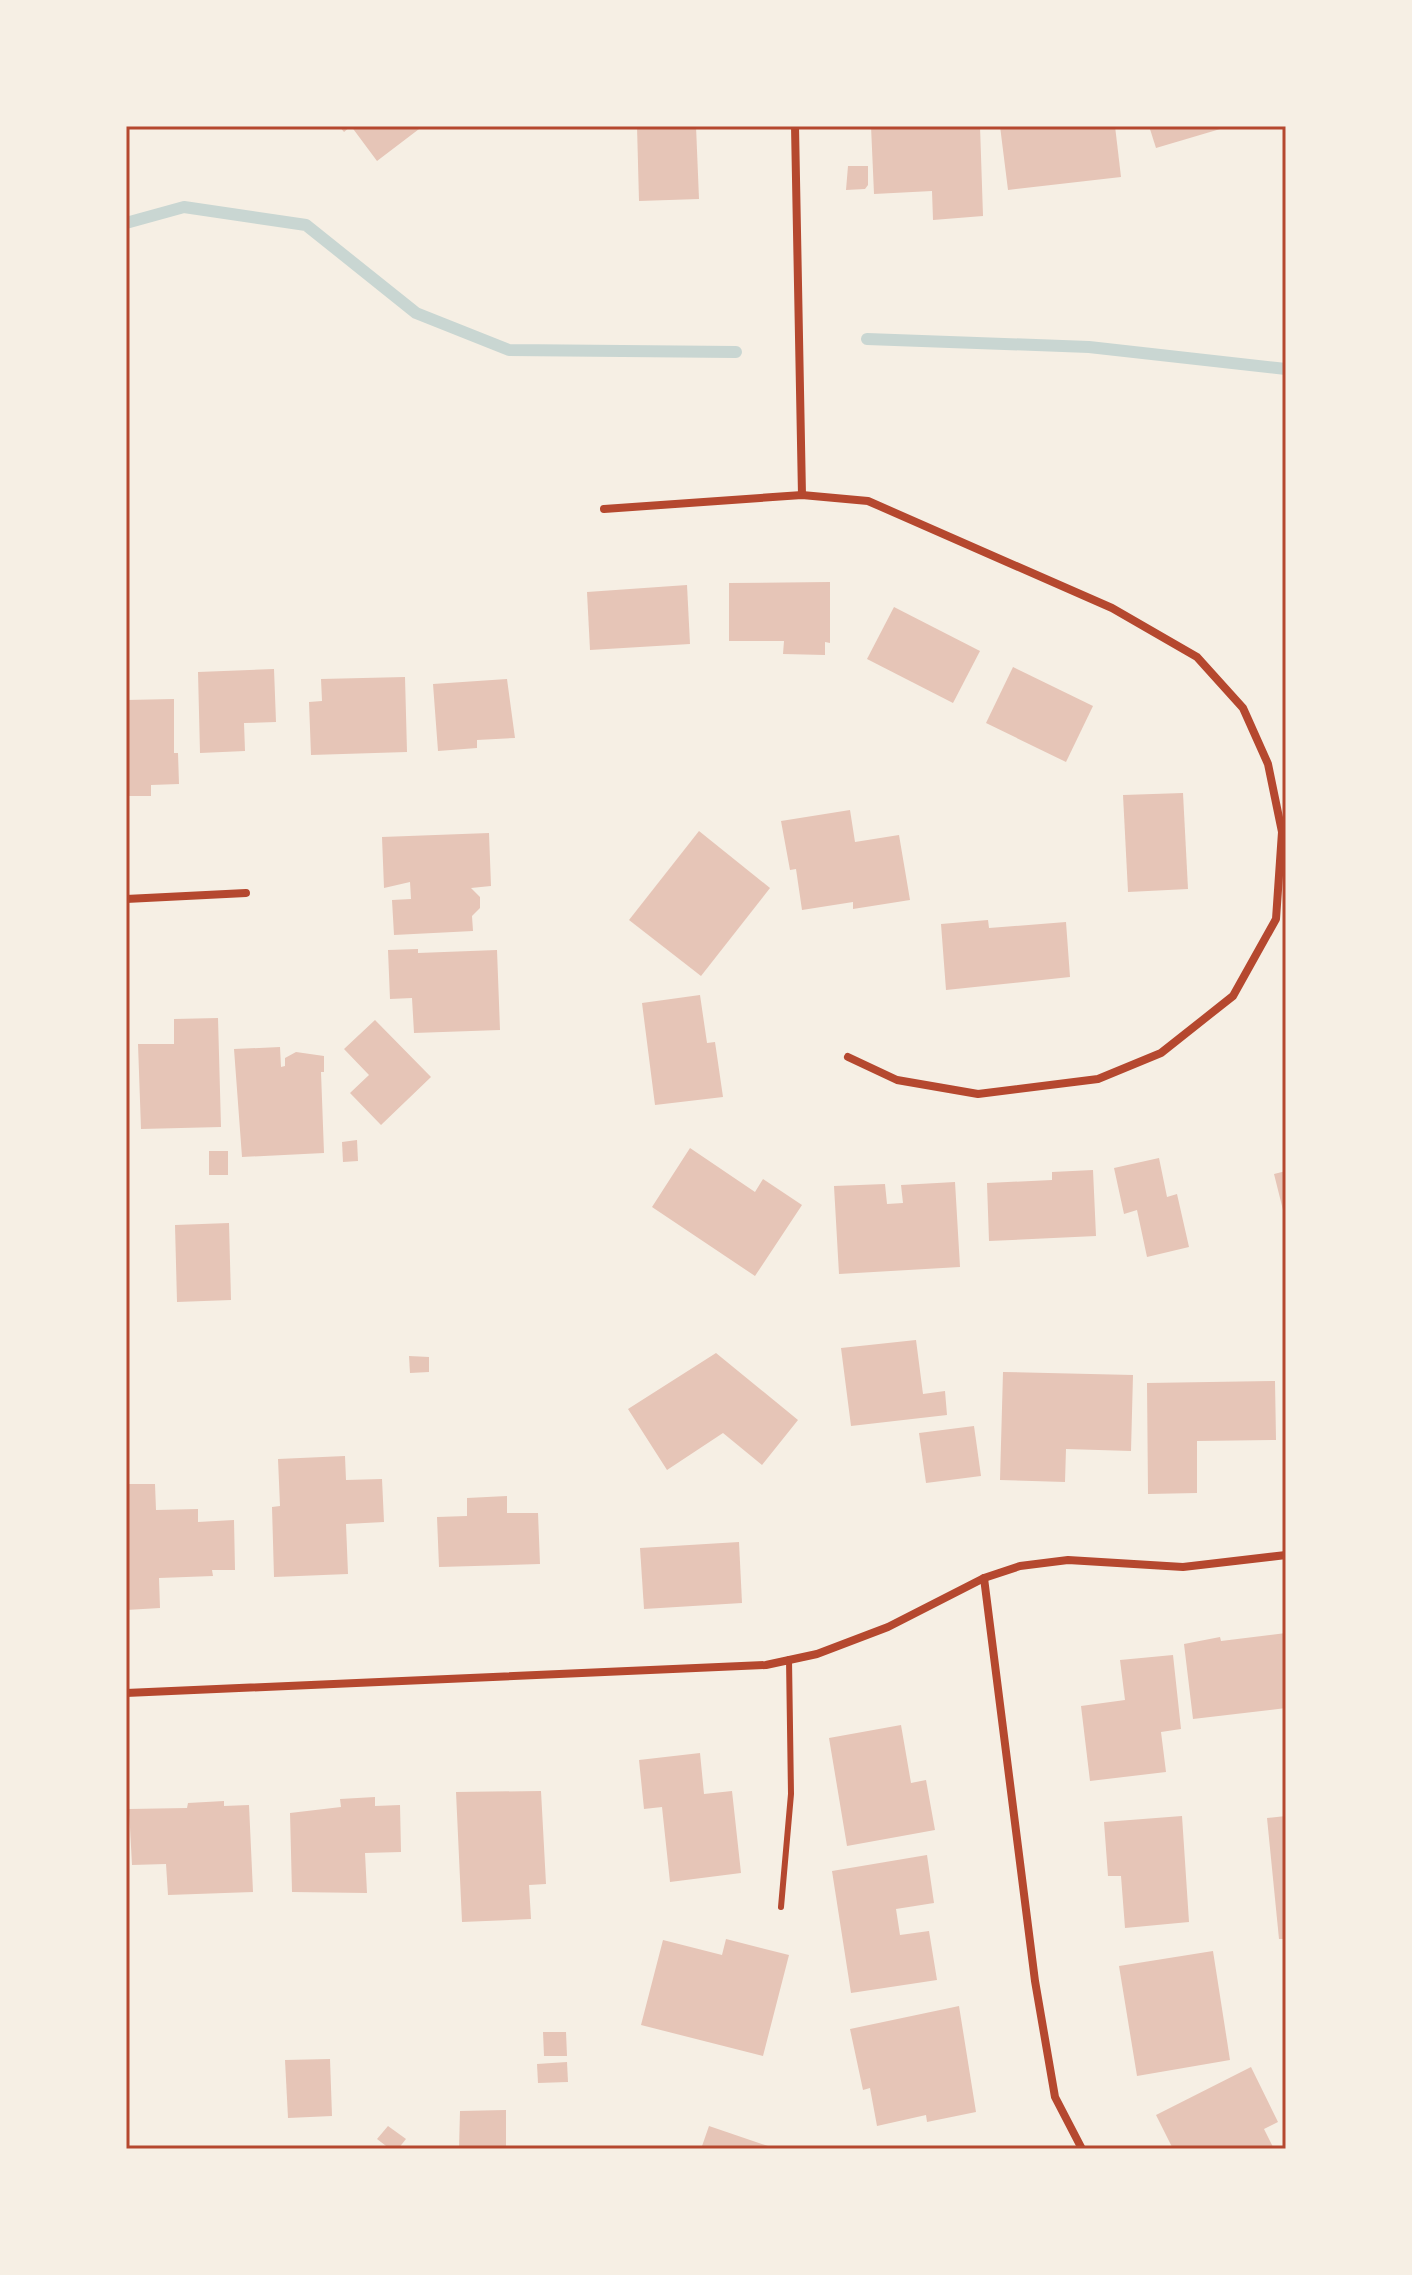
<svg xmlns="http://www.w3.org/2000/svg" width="1412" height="2275" font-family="'Source Sans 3',sans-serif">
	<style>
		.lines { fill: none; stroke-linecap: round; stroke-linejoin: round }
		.stream { stroke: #c9d6d2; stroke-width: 12 }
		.building { fill: #e6c5b7 }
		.service { stroke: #b5482f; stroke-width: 6 }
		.minor { stroke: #b5482f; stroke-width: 8 }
		.neatline { fill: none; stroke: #b5482f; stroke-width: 3 }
	</style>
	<rect width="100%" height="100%" fill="#f6efe4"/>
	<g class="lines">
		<g class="stream">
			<path d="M126 223 184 207 306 225 416 313 509 350 736 352"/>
			<path d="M867 339 1089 347 1286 369"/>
		</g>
	</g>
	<g class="building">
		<path d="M339 126H423L377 161 351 126 344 132Z"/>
		<path d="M637 126H696L699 199 639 201Z"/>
		<path d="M871 126H980L983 216 933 220 932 191 874 194Z"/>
		<path d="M1000 126H1115L1121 177 1008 190Z"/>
		<path d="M1149 126H1227V127L1156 148Z"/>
		<path d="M848 166H868V185L865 189 846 190Z"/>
		<path d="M830 582V643L825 642V655L783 654 784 641H729V583Z"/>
		<path d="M687 585 690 644 590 650 587 592Z"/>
		<path d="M894 607 980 651 953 703 867 659Z"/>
		<path d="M1013 667 1093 706 1066 762 986 723Z"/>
		<path d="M274 669 276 722 244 723 245 751 200 753 198 672Z"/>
		<path d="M405 677 407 752 311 755 309 702 322 701 321 679Z"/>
		<path d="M507 679 515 738 477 740V748L438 751 433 684Z"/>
		<path d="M174 699V753H178L179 784 151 785V796H126V700Z"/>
		<path d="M1183 793 1188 889 1128 892 1123 795Z"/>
		<path d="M850 810 855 842 899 835 910 900 853 909V902L802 910 796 869 790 870 781 821Z"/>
		<path d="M699 831 770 888 701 976 629 920Z"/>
		<path d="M489 833 491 886 471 888 480 897V908L472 916 473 931 394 935 392 900 411 899 410 882 384 888 382 837Z"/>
		<path d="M988 920 989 928 1066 922 1070 977 946 990 941 924Z"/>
		<path d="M418 949V953L497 950 500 1030 414 1033 412 998 390 999 388 950Z"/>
		<path d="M700 995 707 1043 715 1042 723 1097 655 1105 642 1003Z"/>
		<path d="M218 1018 221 1127 141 1129 138 1044H174V1019Z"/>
		<path d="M375 1020 431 1077 381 1125 350 1093 369 1075 344 1049Z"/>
		<path d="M280 1047 281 1067 285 1066V1058L296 1052 324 1056V1072H321L324 1153 242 1157 234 1049Z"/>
		<path d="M357 1140 358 1161 343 1162 342 1142Z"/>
		<path d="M690 1148 755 1192 763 1179 802 1205 755 1276 652 1207Z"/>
		<rect x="209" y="1151" width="19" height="24"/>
		<path d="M1159 1158 1167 1197 1177 1194 1189 1247 1147 1257 1137 1210 1124 1214 1114 1168Z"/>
		<path d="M1093 1170 1096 1236 989 1241 987 1183 1052 1180V1172Z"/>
		<path d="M1286 1171V1217L1285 1218 1274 1174Z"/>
		<path d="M955 1182 960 1267 839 1274 834 1186 885 1184 887 1204 903 1203 901 1185Z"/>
		<path d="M229 1223 231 1300 177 1302 175 1225Z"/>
		<path d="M916 1340 923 1394 945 1391 947 1415 851 1426 841 1348Z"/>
		<path d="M716 1353 798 1420 762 1465 723 1433 667 1470 628 1409Z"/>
		<path d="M409 1356 429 1357V1372L410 1373Z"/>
		<path d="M1003 1372 1133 1375 1131 1451 1066 1449 1065 1482 1000 1480Z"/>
		<path d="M1275 1381 1276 1440 1197 1441V1493L1148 1494 1147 1383Z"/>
		<path d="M974 1426 981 1476 926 1483 919 1433Z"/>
		<path d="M345 1456 346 1480 382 1479 384 1522 346 1524 348 1574 274 1577 272 1507 280 1506 278 1459Z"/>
		<path d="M126 1484H155L156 1510 198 1509V1522L234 1520 235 1570H212L213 1576 159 1578 160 1608 126 1610Z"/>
		<path d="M507 1496V1513H538L540 1564 439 1567 437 1517 467 1516V1498Z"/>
		<path d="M739 1542 742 1603 644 1609 640 1548Z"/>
		<path d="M1286 1633V1708L1193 1719 1184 1644 1220 1637 1221 1641Z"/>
		<path d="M1173 1655 1181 1729 1161 1732 1166 1772 1090 1781 1081 1706 1125 1700 1120 1660Z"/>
		<path d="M901 1725 911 1783 926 1780 935 1830 847 1846 829 1738Z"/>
		<path d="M700 1753 704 1794 732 1791 741 1873 670 1882 662 1807 644 1809 639 1760Z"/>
		<path d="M541 1791 546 1884 529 1885 531 1919 462 1922 456 1792Z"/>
		<path d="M375 1797V1806L400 1805 401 1852 365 1853 367 1893 292 1892 290 1813 341 1807 340 1799Z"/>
		<path d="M224 1801V1806L249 1805 253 1892 168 1895 166 1864 132 1865 129 1809 187 1808 188 1803Z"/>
		<path d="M1182 1816 1189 1922 1125 1928 1121 1876H1108L1104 1822Z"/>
		<path d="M1286 1816V1939H1279L1267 1818Z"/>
		<path d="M927 1855 934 1903 896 1909 900 1935 929 1931 937 1980 851 1993 832 1871Z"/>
		<path d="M726 1939 789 1955 763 2056 641 2025 663 1940 722 1955Z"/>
		<path d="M1213 1951 1230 2060 1137 2076 1119 1966Z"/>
		<path d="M959 2006 976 2112 927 2122 926 2115 877 2126 870 2088 863 2090 850 2029Z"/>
		<path d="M543 2032H566L567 2056H544Z"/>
		<path d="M330 2059 332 2116 288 2118 285 2060Z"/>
		<path d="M567 2062 568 2082 538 2083 537 2064Z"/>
		<path d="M1251 2067 1278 2122 1264 2129 1274 2149H1207L1205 2146 1173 2149 1156 2115Z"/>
		<path d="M506 2110V2149H459L460 2111Z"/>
		<path d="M388 2126 406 2139 398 2149H390L377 2139Z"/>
		<path d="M709 2126 771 2147 770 2149H701Z"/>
	</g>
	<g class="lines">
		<path class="service" d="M781 1907 791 1794 789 1659"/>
		<g class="minor">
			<path d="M795 126 802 495"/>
			<path d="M604 509 802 495 868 501 1112 608 1197 657 1243 708 1268 764 1282 832 1276 919 1233 996 1161 1053 1098 1079 978 1094 897 1080 848 1057"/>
			<path d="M126 899 246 893"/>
			<path d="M984 1578 1035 1981 1055 2097 1082 2149"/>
			<path d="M126 1693 766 1665 817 1654 888 1627 984 1578 1020 1566 1068 1560 1183 1567 1286 1555"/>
		</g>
	</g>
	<rect width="1412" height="2275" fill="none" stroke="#f6efe4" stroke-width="256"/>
	<rect x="128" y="128" width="1156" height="2019" class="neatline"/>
</svg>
